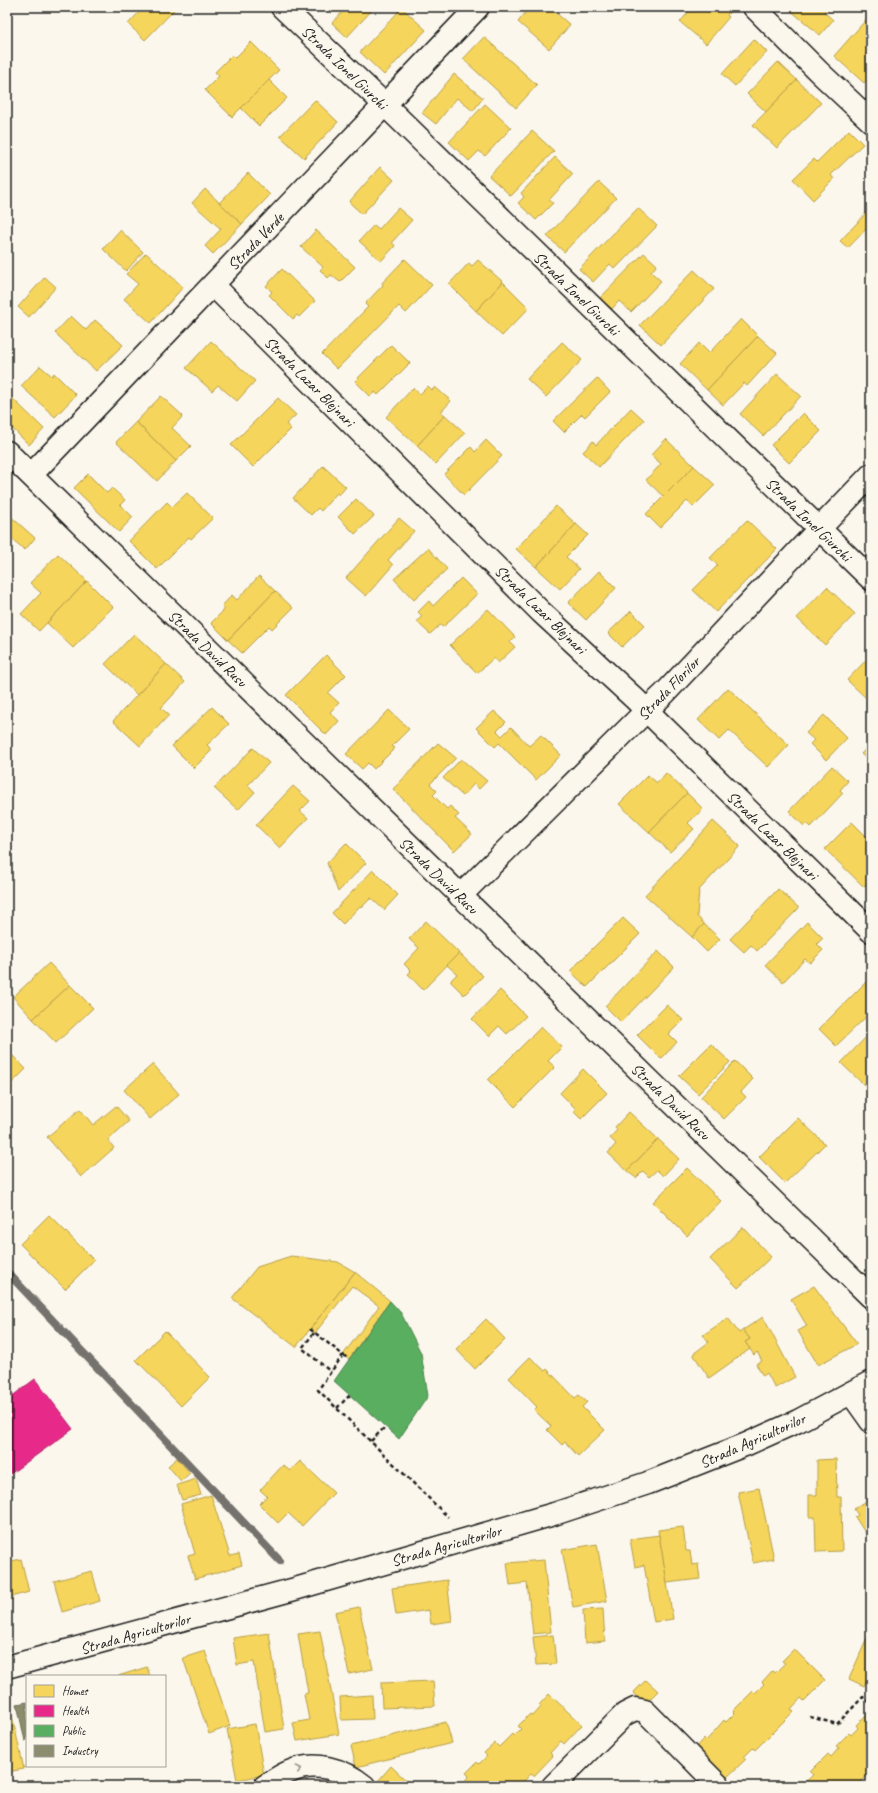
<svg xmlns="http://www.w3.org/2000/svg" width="878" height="1793" font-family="Caveat,sans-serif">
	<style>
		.homes { fill: #f6d55c; stroke: #b59e49 }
		.health { fill: #e7298a; stroke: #aa2569 }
		.public { fill: #5aae61; stroke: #47824c }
		.industry { fill: #8c8c6e; stroke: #6a6a55 }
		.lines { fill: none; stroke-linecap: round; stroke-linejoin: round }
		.stream { stroke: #74726e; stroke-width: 8 }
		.minor-casing { stroke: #1c1c1c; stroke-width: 25 }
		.path { stroke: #1c1c1c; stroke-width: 2.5; stroke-dasharray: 4 3; stroke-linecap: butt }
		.minor { stroke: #fbf7ec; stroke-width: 22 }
		.oneway { stroke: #97948e }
		.labels { text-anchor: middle; stroke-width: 4; stroke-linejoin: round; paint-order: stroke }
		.street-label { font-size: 16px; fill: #1c1c1c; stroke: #fbf7ec }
	</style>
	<rect width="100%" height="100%" fill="#fbf7ec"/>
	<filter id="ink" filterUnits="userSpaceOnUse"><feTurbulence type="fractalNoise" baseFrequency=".025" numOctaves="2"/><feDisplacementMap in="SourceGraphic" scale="8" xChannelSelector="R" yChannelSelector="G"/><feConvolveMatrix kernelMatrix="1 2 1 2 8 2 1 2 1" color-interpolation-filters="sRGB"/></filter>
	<g filter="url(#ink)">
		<g class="homes">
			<path d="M144 7H177L145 40 128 24Z"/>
			<path d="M347 7H375L347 37 332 23Z"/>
			<path d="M518 7H549L570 25 549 49 518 22 525 13Z"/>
			<path d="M693 7H727L731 10 727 15 729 17 706 44 680 22Z"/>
			<path d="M792 7H828L824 12 833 20 820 35 790 10Z"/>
			<path d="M402 8 426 30 384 75 360 52Z"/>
			<path d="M871 14V48L865 54 871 60V75L864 83 834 56Z"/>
			<path d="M484 37 537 85 516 108 463 59Z"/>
			<path d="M754 39 767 52 735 86 722 74Z"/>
			<path d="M251 42 279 70 232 117 205 90 219 76 215 72 232 55 235 58Z"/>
			<path d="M778 62 797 80 766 112 747 94Z"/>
			<path d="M454 74 483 98 473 111 457 98 436 124 422 113Z"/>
			<path d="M269 80 287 98 259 126 241 108Z"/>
			<path d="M797 80 821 103 777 148 753 125Z"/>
			<path d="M315 100 338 122 304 158 280 136Z"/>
			<path d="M485 104 511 128 485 156 479 151 469 161 449 142Z"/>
			<path d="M849 130 863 144 831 175 834 179 813 200 793 179 814 159 817 162Z"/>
			<path d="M532 131 554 151 511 196 489 176Z"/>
			<path d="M555 157 573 174 549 200 553 203 536 220 518 203 524 197 521 193Z"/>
			<path d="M380 167 394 180 362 214 349 202Z"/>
			<path d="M248 173 270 195 242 224 219 203Z"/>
			<path d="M599 182 616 198 564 252 547 236Z"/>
			<path d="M205 189 242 224 213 254 205 246 221 229 192 203Z"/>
			<path d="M398 208 412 220 392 242 395 246 381 261 359 241 374 225 379 229Z"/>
			<path d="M638 208 657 226 615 269 610 264 593 282 579 269Z"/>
			<path d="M871 208V224L848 248 840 241Z"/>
			<path d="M120 230 143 252 126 271 103 249Z"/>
			<path d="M316 230 355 267 340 282 331 275 328 278 320 270 323 267 301 247Z"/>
			<path d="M146 253 183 287 151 323 124 299 138 284 126 274Z"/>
			<path d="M644 253 657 265 651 272 661 281 631 312 619 301 612 309 600 298Z"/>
			<path d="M405 259 432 285 406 313 399 306 337 369 322 354 368 307 365 304 383 285 382 283Z"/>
			<path d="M478 260 503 282 476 311 449 284 469 263 472 266Z"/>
			<path d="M282 269 315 301 299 317 297 315 293 319 269 295 272 292 266 286Z"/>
			<path d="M694 270 714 289 661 345 640 325Z"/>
			<path d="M45 277 56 287 29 317 18 307Z"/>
			<path d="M503 282 529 308 502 336 476 311Z"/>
			<path d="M71 316 86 330 95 320 123 345 96 371 55 333Z"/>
			<path d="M741 319 758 336 707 390 680 364 699 343 709 353Z"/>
			<path d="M758 336 777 353 747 386 744 383 723 405 707 390Z"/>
			<path d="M211 341 255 381 237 401 218 385 212 391 186 368Z"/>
			<path d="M562 342 582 360 546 397 527 379Z"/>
			<path d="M391 345 410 363 378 395 375 392 370 396 355 381Z"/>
			<path d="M40 366 52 376 54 373 76 395 55 417 21 386Z"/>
			<path d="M777 374 801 396 763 436 740 414Z"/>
			<path d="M597 378 610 392 585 417 582 414 564 432 553 421Z"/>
			<path d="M428 386 432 390 435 387 451 401 441 412 445 415 417 446 386 417 413 388 420 394Z"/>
			<path d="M7 393 44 429 29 445 7 423Z"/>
			<path d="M161 396 183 416 172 428 191 446 176 461 136 422Z"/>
			<path d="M278 398 296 415 286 424 291 429 253 467 231 445Z"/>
			<path d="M631 408 644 420 599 467 583 452 593 441 596 445Z"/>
			<path d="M803 413 821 431 789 463 771 445Z"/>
			<path d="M445 415 465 433 436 464 417 446Z"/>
			<path d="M136 422 176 461 157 481 116 442Z"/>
			<path d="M666 439 694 466 664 497 646 480 661 464 651 455Z"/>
			<path d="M486 440 502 456 464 495 444 474 471 447 475 452Z"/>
			<path d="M323 466 346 487 339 495 337 493 321 511 318 508 311 515 293 498Z"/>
			<path d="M694 466 715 485 693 507 687 501 660 528 646 514Z"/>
			<path d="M88 474 107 493 112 488 125 500 120 505 133 517 119 532 74 488Z"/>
			<path d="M187 493 213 518 191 539 189 537 157 569 129 541 167 502 172 507Z"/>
			<path d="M356 499 374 516 355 534 338 517Z"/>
			<path d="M556 506 576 524 536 567 516 549Z"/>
			<path d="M7 513 35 538 25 550 12 539 7 545Z"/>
			<path d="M399 518 414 531 388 560 393 565 366 596 346 578Z"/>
			<path d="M747 520 777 549 716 612 693 590 718 565 710 558Z"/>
			<path d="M576 524 588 535 566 557 579 569 560 589 536 567Z"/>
			<path d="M428 548 447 569 414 600 394 579Z"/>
			<path d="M58 554 87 581 39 631 21 614 41 593 30 583Z"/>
			<path d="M599 571 616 588 586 620 568 603Z"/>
			<path d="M259 576 275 591 228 640 211 623 225 609 222 606 232 595 237 600Z"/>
			<path d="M461 578 477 594 443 627 440 625 430 634 417 622 422 616 418 612 429 601 433 606Z"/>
			<path d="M87 581 113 607 73 648 47 623Z"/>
			<path d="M827 587 855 614 825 645 797 618Z"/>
			<path d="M275 591 293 608 272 629 269 626 242 653 228 640Z"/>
			<path d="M488 609 515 637 510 642 515 647 498 663 494 658 477 673 450 645Z"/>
			<path d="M631 611 645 625 622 647 608 633Z"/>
			<path d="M134 634 166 664 137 695 105 664Z"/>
			<path d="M326 655 346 675 328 693 339 703 330 712 339 721 326 735 286 695Z"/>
			<path d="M871 655V693L866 698 847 680Z"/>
			<path d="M166 664 185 682 161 708 169 715 140 746 113 721Z"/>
			<path d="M728 688 789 745 768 767 729 730 719 740 698 720Z"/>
			<path d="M212 707 229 724 207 745 212 750 194 768 172 746Z"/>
			<path d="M389 710 409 729 392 746 395 748 374 769 368 763 362 769 346 754Z"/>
			<path d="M494 711 506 722 497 731 502 736 511 727 529 746 541 735 561 755 536 780 499 743 495 747 476 728Z"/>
			<path d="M824 715 847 738 826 760 810 744 814 740 806 733Z"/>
			<path d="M438 743 456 758 430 784 437 791 433 795 447 809 450 806 459 815 455 818 472 834 454 851 393 789Z"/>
			<path d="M871 743V763L861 754Z"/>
			<path d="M253 748 269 763 248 785 255 792 238 810 214 788Z"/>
			<path d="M461 759 487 781 479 789 474 784 463 796 443 778Z"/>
			<path d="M832 766 848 781 840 790 843 793 811 827 807 823 804 826 789 811Z"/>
			<path d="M666 773 687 793 649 832 619 804 648 775 657 783Z"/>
			<path d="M293 786 310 801 300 811 308 818 280 848 256 825Z"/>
			<path d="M687 793 703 809 688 823 694 829 670 852 649 832Z"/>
			<path d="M713 821 740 846 699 890 697 916 704 924 692 937 645 895Z"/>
			<path d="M852 822 871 841V879L864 887 825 849Z"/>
			<path d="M346 843 366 863 338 892 327 863Z"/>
			<path d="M373 870 398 895 384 910 371 898 362 907 360 906 343 924 332 913Z"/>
			<path d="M778 889 799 908 757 951 751 945 744 952 730 939Z"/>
			<path d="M623 918 640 934 587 987 570 971Z"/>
			<path d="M426 921 459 953 423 990 408 974 411 971 404 964 419 948 409 939Z"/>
			<path d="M807 922 823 938 817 944 823 950 810 963 805 959 783 982 765 965Z"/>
			<path d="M704 924 720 939 707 952 692 937Z"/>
			<path d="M658 951 674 967 621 1022 605 1006Z"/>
			<path d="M459 953 483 976 464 995 450 981 457 974 447 965Z"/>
			<path d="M49 963 70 985 33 1019 13 997Z"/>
			<path d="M871 977V1012L836 1046 819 1029Z"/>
			<path d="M70 985 93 1008 56 1043 33 1019Z"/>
			<path d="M500 990 526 1016 507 1034 499 1026 489 1036 472 1019Z"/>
			<path d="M667 1005 683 1020 669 1034 677 1042 661 1059 637 1035Z"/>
			<path d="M541 1027 562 1047 548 1061 555 1067 515 1107 488 1080Z"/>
			<path d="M871 1032V1078L864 1085 841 1063Z"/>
			<path d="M711 1044 730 1062 698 1094 679 1076Z"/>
			<path d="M7 1050 26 1069 7 1088Z"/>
			<path d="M735 1061 753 1079 741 1092 746 1097 724 1119 701 1097Z"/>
			<path d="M153 1064 179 1094 150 1119 124 1090Z"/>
			<path d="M583 1069 607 1093 581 1119 573 1111 576 1109 560 1093Z"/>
			<path d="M116 1106 129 1121 108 1140 114 1148 81 1177 47 1137 80 1109 93 1125Z"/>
			<path d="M629 1112 658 1139 627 1171 608 1153 616 1144 610 1138 617 1130 615 1127Z"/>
			<path d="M798 1118 825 1144 785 1183 759 1157Z"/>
			<path d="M658 1139 679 1159 663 1176 657 1170 649 1177 643 1171 636 1178 627 1171Z"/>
			<path d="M687 1168 721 1201 687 1236 653 1202Z"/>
			<path d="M49 1215 94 1260 65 1289 20 1244Z"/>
			<path d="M743 1227 771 1257 738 1288 710 1259Z"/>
			<path d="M291 1256 338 1262 355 1272 296 1347 232 1298 257 1267Z"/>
			<path d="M355 1272 390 1301 349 1359 343 1355 379 1306 352 1286 315 1333 310 1329Z"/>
			<path d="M814 1286 857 1344 818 1365 798 1331 807 1326 791 1299Z"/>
			<path d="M763 1317 795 1377 775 1388 767 1373 763 1376 756 1364 762 1361 757 1352 754 1355 745 1342 750 1339 743 1330Z"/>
			<path d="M728 1318 739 1333 743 1330 750 1339 745 1342 750 1349 709 1378 693 1354 709 1342 703 1335Z"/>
			<path d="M486 1319 505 1339 475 1369 456 1349Z"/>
			<path d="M165 1331 210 1377 181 1406 136 1360Z"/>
			<path d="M530 1357 545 1371 547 1369 575 1398 579 1395 587 1402 582 1407 605 1430 578 1456 565 1442 562 1445 547 1430 551 1426 534 1410 537 1407 509 1378Z"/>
			<path d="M177 1458 190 1473 181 1481 168 1466Z"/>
			<path d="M836 1459 837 1497H841L842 1551 816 1552 815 1517H809V1495H817V1460Z"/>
			<path d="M300 1461 334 1493 302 1526 288 1513 278 1523 259 1504 267 1496 260 1490 283 1465 290 1471Z"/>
			<path d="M196 1479 201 1495 182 1500 177 1485Z"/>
			<path d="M759 1488 774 1559 753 1563 738 1492Z"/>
			<path d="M211 1495 230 1556 239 1554 242 1565 195 1579 188 1556 195 1554 181 1504Z"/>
			<path d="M871 1498V1531L866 1534 855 1517 858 1515 854 1509Z"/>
			<path d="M683 1527 686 1551H690L692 1565 698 1564 700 1579 667 1583 658 1530Z"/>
			<path d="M659 1535 673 1619 654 1622 644 1565 635 1567 630 1539Z"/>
			<path d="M597 1544 607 1601 573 1607 562 1550Z"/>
			<path d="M21 1559 29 1592 11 1597 12 1600 7 1602V1562Z"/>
			<path d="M544 1560 551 1632 533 1634 527 1583 510 1585 507 1563Z"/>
			<path d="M92 1571 100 1601 62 1612 54 1581Z"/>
			<path d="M447 1580 452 1621 431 1624 429 1610 396 1615 392 1588Z"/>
			<path d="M359 1607 373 1669 349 1674 335 1612Z"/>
			<path d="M603 1609 605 1641 585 1643 583 1610Z"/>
			<path d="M320 1631 339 1734 297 1741 293 1723 309 1720 304 1694 308 1693 298 1634Z"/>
			<path d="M269 1633 284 1729 265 1732 254 1662 237 1665 233 1638Z"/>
			<path d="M553 1635 556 1664 536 1665 533 1637Z"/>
			<path d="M868 1636 871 1637V1670L864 1686 849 1679Z"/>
			<path d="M794 1649 825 1680 804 1701 801 1698 791 1709 794 1711 755 1750 753 1748 744 1757 746 1759 725 1779 694 1749 704 1738 706 1741 724 1720 726 1722 735 1713 733 1711 753 1691 755 1693 764 1684 762 1682 772 1671 775 1673 785 1663 782 1661Z"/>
			<path d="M205 1651 230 1726 209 1734 183 1658Z"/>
			<path d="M147 1667 150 1676H118Z"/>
			<path d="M646 1680 658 1691 645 1704 633 1693Z"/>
			<path d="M433 1681 435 1706 382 1708 381 1683Z"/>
			<path d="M549 1694 582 1725 564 1744 561 1741 550 1753 553 1756 534 1776 531 1774 519 1786H454L458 1782 461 1785 469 1776 466 1773 477 1762 479 1764 487 1756 484 1753 495 1743 499 1747 512 1734 514 1736 521 1729 518 1726 530 1714 533 1716 541 1707 539 1705Z"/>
			<path d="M372 1695 373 1719 341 1720 340 1697Z"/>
			<path d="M7 1707H10L24 1769 7 1772Z"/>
			<path d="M867 1714 871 1718V1768L867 1772 869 1774 857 1786H796L801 1782 803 1784 813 1775 810 1772 828 1754 831 1757 839 1748 836 1746 849 1733 851 1735 858 1728 856 1725Z"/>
			<path d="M446 1722 452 1743 356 1767 351 1746Z"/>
			<path d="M255 1724 264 1775 237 1780 227 1729Z"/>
			<path d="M391 1766 412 1786H383L378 1781Z"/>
		</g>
		<path class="health" d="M35 1379 73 1429 10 1474 7 1471V1400Z"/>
		<path class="public" d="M390 1301 401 1313 421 1353 428 1396 399 1439 334 1381Z"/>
		<path class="industry" d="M27 1702V1740L25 1741 17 1704Z"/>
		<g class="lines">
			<path class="stream" d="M7 1272 280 1561"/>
			<defs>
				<g id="minor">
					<path d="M282 7 385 105 871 579"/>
					<path d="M754 7 819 72 871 121"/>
					<path d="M213 285 541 612 635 699 871 931"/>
					<path d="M7 452 871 1297"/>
					<path d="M31 475 478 7"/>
					<path d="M460 896 646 711 665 693 819 529 871 475"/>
					<path d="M851 1393 871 1421"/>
					<path d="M7 1667 295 1589 554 1514 648 1483 747 1444 798 1421 871 1382"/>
					<path d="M265 1786C273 1781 281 1775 289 1772 314 1760 344 1769 364 1786"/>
					<path d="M553 1786 625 1714 635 1709 645 1711 719 1786"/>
				</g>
			</defs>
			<use href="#minor" class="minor-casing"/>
			<g class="path">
				<path d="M310 1329 343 1355 318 1390 448 1517"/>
				<path d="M314 1333 302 1348 331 1372"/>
				<path d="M343 1355 349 1359"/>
				<path d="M337 1408 350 1395"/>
				<path d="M371 1441 385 1427"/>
				<path d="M810 1717 837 1724 863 1697 871 1704"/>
			</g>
			<use href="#minor" class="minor"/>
		</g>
		<defs><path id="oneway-chevron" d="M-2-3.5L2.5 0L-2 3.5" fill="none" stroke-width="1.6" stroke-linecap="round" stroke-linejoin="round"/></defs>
		<use class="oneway" href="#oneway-chevron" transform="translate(299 1769) rotate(-12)"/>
	</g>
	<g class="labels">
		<g class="street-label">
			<text transform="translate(345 67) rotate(44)" y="6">Strada Ionel Giurchi</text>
			<text transform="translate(255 241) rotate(-46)" y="6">Strada Verde</text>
			<text transform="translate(577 293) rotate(44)" y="6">Strada Ionel Giurchi</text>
			<text transform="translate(310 381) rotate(45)" y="6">Strada Lazar Blejnari</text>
			<text transform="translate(809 519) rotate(44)" y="6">Strada Ionel Giurchi</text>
			<text transform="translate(541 609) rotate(44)" y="6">Strada Lazar Blejnari</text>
			<text transform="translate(208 648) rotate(44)" y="6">Strada David Rusu</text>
			<text transform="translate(668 688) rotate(-46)" y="6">Strada Florilor</text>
			<text transform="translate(773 835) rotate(44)" y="6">Strada Lazar Blejnari</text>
			<text transform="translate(439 875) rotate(44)" y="6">Strada David Rusu</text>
			<text transform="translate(671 1101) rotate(44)" y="6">Strada David Rusu</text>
			<text transform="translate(752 1440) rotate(-24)" y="6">Strada Agricultorilor</text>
			<text transform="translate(446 1545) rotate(-16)" y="6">Strada Agricultorilor</text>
			<text transform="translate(135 1633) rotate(-16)" y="6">Strada Agricultorilor</text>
		</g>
	</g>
	<rect width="878" height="1793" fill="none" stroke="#fbf7ec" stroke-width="24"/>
	<rect x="12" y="12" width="854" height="1769" fill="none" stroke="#1c1c1c" stroke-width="1.5" filter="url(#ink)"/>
	<rect x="26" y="1675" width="140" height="92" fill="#fbf7ec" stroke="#a29f99"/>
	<rect x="34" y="1685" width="20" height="12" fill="#f6d55c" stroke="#a29f99"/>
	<text x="62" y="1695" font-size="12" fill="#1c1c1c">Homes</text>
	<rect x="34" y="1705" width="20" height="12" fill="#e7298a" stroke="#a29f99"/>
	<text x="62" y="1715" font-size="12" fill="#1c1c1c">Health</text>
	<rect x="34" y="1725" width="20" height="12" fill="#5aae61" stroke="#a29f99"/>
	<text x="62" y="1735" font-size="12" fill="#1c1c1c">Public</text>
	<rect x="34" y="1745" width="20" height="12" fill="#8c8c6e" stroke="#a29f99"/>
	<text x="62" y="1755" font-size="12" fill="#1c1c1c">Industry</text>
</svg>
